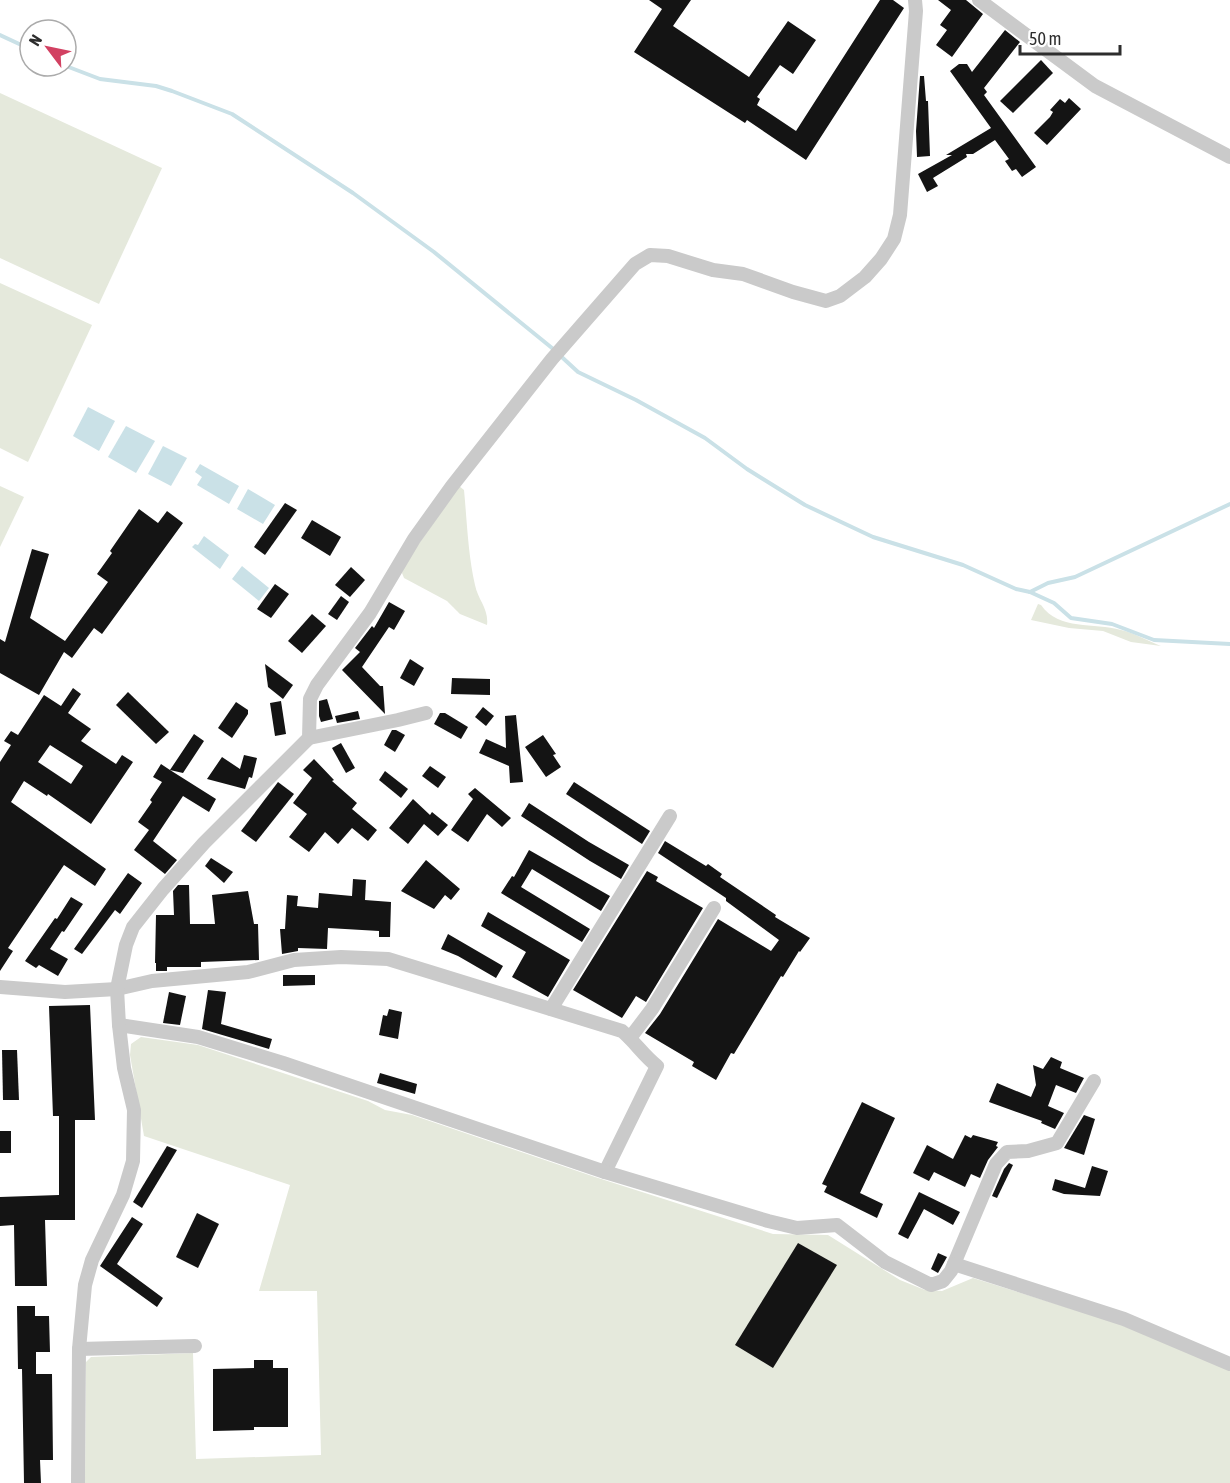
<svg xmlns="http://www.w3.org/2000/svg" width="1230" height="1483" font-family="'Asap Condensed',sans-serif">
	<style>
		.green { fill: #e5e9dc }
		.water { fill: #cae1e7 }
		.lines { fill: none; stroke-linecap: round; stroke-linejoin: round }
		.stream { stroke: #cae1e7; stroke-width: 4 }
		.building { fill: #141414; fill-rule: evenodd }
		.street { stroke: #cacaca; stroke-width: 14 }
	</style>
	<rect width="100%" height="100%" fill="#fff"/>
	<g class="green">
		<path d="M0 93 162 168 99 304 0 258Z"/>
		<path d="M0 283 92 325 28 462 0 448Z"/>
		<path d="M0 486 24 497 0 547Z"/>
		<path d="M459 486 464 490C467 521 468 555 475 585 478 600 489 609 487 625L460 614 447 601 404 578 402 573 404 565Z"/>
		<path d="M1038 604 1041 605C1059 631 1094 622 1121 630 1134 633 1148 641 1161 646L1131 642 1103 631 1069 628 1031 620Z"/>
		<path d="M141 1037 198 1045 368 1101 385 1110 412 1115 595 1177 773 1234 828 1235 900 1280 925 1290 942 1291 973 1278 1114 1322 1230 1369V1483H85L86 1362 91 1357 193 1353 196 1459 321 1455 317 1291H259L290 1185 144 1136 130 1055 131 1044Z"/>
	</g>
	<g class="water">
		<path d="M88 407 115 421 99 451 73 436Z"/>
		<path d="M126 426 155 441 136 473 108 457Z"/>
		<path d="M163 446 187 458 171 486 148 474Z"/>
		<path d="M200 464 239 486 229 504 197 485 202 477 195 472Z"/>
		<path d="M248 489 275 505 263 524 237 509Z"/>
		<path d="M204 536 229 555 220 569 192 547 195 544 198 545Z"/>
		<path d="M242 566 269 588 259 601 232 579Z"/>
	</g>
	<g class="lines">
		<g class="stream">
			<path d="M0 35 30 49"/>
			<path d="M66 66 100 79 156 86 172 91 232 114 353 193 434 252 552 348 578 372 636 400 705 438 747 469 805 505 873 537 963 565 1016 589 1030 592 1054 603 1071 618 1112 624 1154 640 1230 644"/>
			<path d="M1030 592 1048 583 1075 577 1230 504"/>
		</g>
	</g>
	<g class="building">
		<path d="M649 0H691L673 26 749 77 788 21 816 40 793 74 780 65 757 97 760 99 757 105 796 131 880 0H893L904 8 806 160 747 120 745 123 634 52 662 9Z"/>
		<path d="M938 0H966L983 14 952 57 936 45 947 30 940 25 951 10Z"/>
		<path d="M1005 30 1020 42 984 88 987 92 984 95 1036 167 1022 177 1016 169 1012 171 1005 161 1009 159 995 140 973 154H966L967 157 933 178 938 186 927 192 918 174 952 155H946L991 128 950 71 959 64H967L972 72Z"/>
		<path d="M1041 60 1053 73 1013 113 1000 101Z"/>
		<path d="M920 76H924L926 101H928L930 156 917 157 916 131Z"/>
		<path d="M1069 98 1081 109 1047 145 1034 133 1050 117 1053 112 1050 110 1060 99 1065 103Z"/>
		<path d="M285 503 297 510 265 555 254 547Z"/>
		<path d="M139 509 158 523 167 511 183 523 102 634 94 628 72 658 64 652 39 695 0 673V639L5 642 32 549 49 554 30 618 65 641 108 582 97 574 112 553 110 551Z"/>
		<path d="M312 520 341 537 330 556 301 538Z"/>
		<path d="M351 567 365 580 350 597 335 585Z"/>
		<path d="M275 584 289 594 271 618 257 609Z"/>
		<path d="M341 596 349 602 337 620 328 614Z"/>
		<path d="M389 602 405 611 394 630 389 627 362 667 380 686H383L385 714 342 670 360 652 355 648 372 626 374 628Z"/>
		<path d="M312 614 326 626 302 653 288 641Z"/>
		<path d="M410 659 424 668 414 686 400 678Z"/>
		<path d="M265 664 293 685 283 699 268 687Z"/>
		<path d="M452 678 490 679V695L451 694Z"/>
		<path d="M73 688 81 694 68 713 91 729 81 741 116 764 122 755 133 762 91 824 48 794 47 796 24 781 11 802 106 869 95 886 64 865 8 948 13 951 0 971V762L11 745 4 741 11 731 18 735 44 695 61 706ZM50 745 83 766 71 784 38 762Z"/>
		<path d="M128 692 169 732 156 744 116 705Z"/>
		<path d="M327 699 333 719 321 722 319 716V701Z"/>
		<path d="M281 701 286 734 275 736 270 703Z"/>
		<path d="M236 702 248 710V714L232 738 218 728Z"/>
		<path d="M483 707 494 716 486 726 475 717Z"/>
		<path d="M358 711 360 719 337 723 335 716Z"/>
		<path d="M440 713H445L468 727 461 739 434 724Z"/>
		<path d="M516 715 523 782 510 783 509 766 479 753 486 739 506 748 505 716Z"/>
		<path d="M392 730H396L405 735 395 752 384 745Z"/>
		<path d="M194 734 204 741 183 773 170 770 216 799 209 812 183 796 153 841 177 860 165 874 134 850 149 830 138 822 152 802 150 800 162 782 153 777 161 764 170 770Z"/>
		<path d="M543 735 556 754 553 755 561 767 546 777 525 747Z"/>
		<path d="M341 743 355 768 346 773 332 748Z"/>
		<path d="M244 755 257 758 252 778 249 777 245 789 207 779 222 757 240 769Z"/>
		<path d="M314 759 334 780 332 781 357 803 352 809 377 830 368 841 352 828 338 844 325 832 309 852 289 837 307 814 293 803 312 778 303 770Z"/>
		<path d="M430 766 446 777 438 788 422 776Z"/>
		<path d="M385 771 408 789 401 798 379 780Z"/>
		<path d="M278 782 294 794 256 842 241 831Z"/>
		<path d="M574 782 650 831 642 844 566 794Z"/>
		<path d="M475 788 511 818 502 827 487 814 468 842 451 830 473 799 468 794Z"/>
		<path d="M413 799 430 815 432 812 448 825 438 836 424 824 408 844 389 828Z"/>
		<path d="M529 803 589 842 629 865 621 879 590 861 521 816Z"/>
		<path d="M665 841 706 866 708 864 722 874 720 877 776 915 775 917 810 938 800 952 799 951 783 977 781 976 734 1054 731 1053 716 1080 692 1066 694 1062 645 1033 660 1014 718 919 771 951 779 940 726 901V898L658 853Z"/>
		<path d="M529 850 610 896 601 911 532 869 521 887 590 929 582 942 501 893 512 876 514 877Z"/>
		<path d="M211 858 233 872 224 883 205 866Z"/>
		<path d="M426 860 460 889 451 900 445 895 434 909 401 891Z"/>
		<path d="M647 871 658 877 656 881 703 908 646 1002 636 996 622 1018 573 990Z"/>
		<path d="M128 873 142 883 120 914 115 910 82 954 74 949Z"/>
		<path d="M353 879 366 880 365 900 391 902 390 937H379V931L328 928 327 949 298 948V951L282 954 280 929H285L287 895 298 896 297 906 318 908 319 893 352 896Z"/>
		<path d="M178 885H189L190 924H215L212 895 248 891 254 924H258L259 960 201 962V967H167V971H156V963H155L156 915H174L173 891Z"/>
		<path d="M71 897 83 904 64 932 62 931 50 949 68 959 58 976 39 965 36 968 25 961 55 918 57 919Z"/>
		<path d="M488 912 570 960 548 997 512 977 526 952 481 926Z"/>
		<path d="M448 934 503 966 496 978 458 956 441 949Z"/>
		<path d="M283 975H315V985L283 986Z"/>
		<path d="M208 990 226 992 221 1024 272 1039 269 1049 202 1029Z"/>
		<path d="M169 992 186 996 180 1025 163 1023Z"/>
		<path d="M90 1005 95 1120H75V1220H45L47 1286H15L14 1225 0 1226V1197L59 1195V1116H53L49 1006Z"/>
		<path d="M389 1009 402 1012 398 1039 379 1035 383 1015 387 1016Z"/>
		<path d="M2 1050H17L19 1100H3Z"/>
		<path d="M1051 1057 1062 1062 1060 1068 1084 1078 1076 1093 1056 1085 1048 1106 1064 1113 1055 1129 1041 1123 1042 1121 989 1102 997 1083 1031 1097 1036 1085 1033 1065 1043 1069Z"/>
		<path d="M380 1073 417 1084 415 1094 377 1083Z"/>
		<path d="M862 1102 895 1118 860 1193 883 1204 877 1218 824 1192 827 1186 822 1184Z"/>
		<path d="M1084 1115 1095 1119 1084 1155 1064 1148Z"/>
		<rect x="0" y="1131" width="11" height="22"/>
		<path d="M965 1135 971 1138 973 1135 998 1142 996 1146 998 1147 988 1160 980 1178 971 1174 965 1187 934 1172 929 1181 913 1173 927 1145 953 1159Z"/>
		<path d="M167 1146 177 1150 142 1208 133 1202Z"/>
		<path d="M1009 1163 1013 1165 997 1198 992 1196 1004 1169Z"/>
		<path d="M1092 1166 1108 1171 1100 1196 1064 1194 1052 1190 1055 1179 1085 1188Z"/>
		<path d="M919 1192 960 1212 953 1225 924 1209 908 1239 898 1234Z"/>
		<path d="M197 1213 219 1224 198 1268 176 1257Z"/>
		<path d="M132 1217 143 1224 117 1264 163 1298 157 1307 100 1266Z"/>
		<path d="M798 1243 837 1265 773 1368 735 1345Z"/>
		<path d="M938 1253 947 1257 938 1273 931 1269Z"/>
		<path d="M17 1306H35V1316H49L50 1352H36V1374H52L53 1460H40L41 1483H24L22 1369H18Z"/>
		<path d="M254 1360H273V1368H288V1427H254V1430L213 1431V1369L254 1368Z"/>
	</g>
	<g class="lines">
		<g class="street">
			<path d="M979 0 1095 86 1230 157"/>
			<path d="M309 738 398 720 426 713"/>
			<path d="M0 987 65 992 117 989 152 981 248 972 294 960 341 957 388 959 622 1031C635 1042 644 1056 657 1066L605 1172"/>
			<path d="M551 1009 670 816"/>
			<path d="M119 1025 198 1037 283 1063 605 1172 768 1221 797 1228 837 1225 885 1262 931 1285 943 1281 951 1271 996 1164 1007 1152 1028 1151 1057 1143 1094 1081"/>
			<path d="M630 1038 652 1009 714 908"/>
			<path d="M954 1264 1124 1319 1230 1364"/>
			<path d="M79 1349 195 1346"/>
			<path d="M78 1483 79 1349 85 1285 92 1260 123 1195 133 1161 134 1110 124 1068 119 1025 117 989 126 945 133 927 163 889 204 843 309 738 310 699 317 685 370 613 414 539 452 486 552 359 635 264 650 255 668 256 713 270 743 274 793 292 826 301 840 296 865 277 881 259 894 239 900 215 916 11 915 0"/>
		</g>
	</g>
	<g transform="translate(48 48) rotate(302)"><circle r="28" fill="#ffffff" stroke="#ababab" stroke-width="1.5"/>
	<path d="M0-4.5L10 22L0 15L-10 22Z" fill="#d24162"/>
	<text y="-9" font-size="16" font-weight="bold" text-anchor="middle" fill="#2d2d2d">N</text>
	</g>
	<path d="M1020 45v9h100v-9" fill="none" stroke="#2d2d2d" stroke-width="3"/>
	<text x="1029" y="45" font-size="18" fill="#2d2d2d" stroke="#ffffff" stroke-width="4.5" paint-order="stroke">50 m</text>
</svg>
